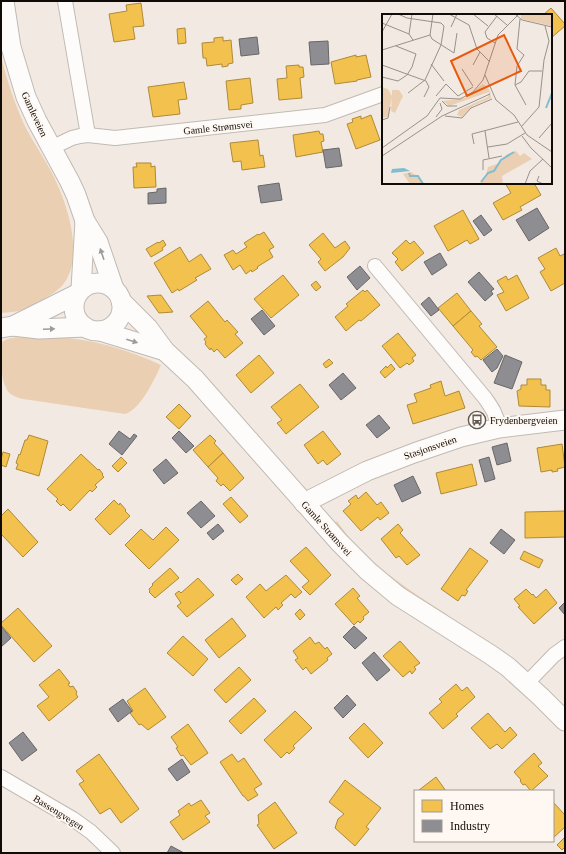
<svg xmlns="http://www.w3.org/2000/svg" width="566" height="854" font-family="'Times New Roman',serif">
	<style>
		.green { fill: #ebcfb2 }
		.homes { fill: #f2c14e; stroke: #ae8a38 }
		.industry { fill: #8d8d92; stroke: #686668 }
		.lines { fill: none; stroke-linecap: round; stroke-linejoin: round }
		.minor-casing { stroke: #c0bab3; stroke-width: 16 }
		.secondary-casing { stroke: #c0bab3; stroke-width: 21 }
		.minor { stroke: #fdfcfb; stroke-width: 14 }
		.secondary { stroke: #fdfcfb; stroke-width: 19 }
		.oneway { fill: #9e9c99 }
		.labels { text-anchor: middle; stroke-width: 4; stroke-linejoin: round; paint-order: stroke }
		.street-label { font-size: 10px; fill: #100b06; stroke: #fff8f2 }
		.poi-label { font-size: 10px; fill: #100b06; stroke: #fff8f2; text-anchor: start }
		.inset-river { fill: none; stroke: #81bccf; stroke-width: 2 }
		.inset-road { fill: none; stroke: #98918a; stroke-width: 1 }
		.view { fill: #e8590c; fill-opacity: 0.15; stroke: #e8590c; stroke-width: 2 }
		.inset-edge { fill: none; stroke: #100b06; stroke-width: 2 }
	</style>
	<rect width="100%" height="100%" fill="#f2eae2"/>
	<g class="green">
		<path d="M1 56C6 78 14 101 23 122 33 144 49 163 58 186 70 213 84 262 61 287 54 294 32 306 22 310 16 312 8 312 1 313Z"/>
		<path d="M55 337C92 339 127 349 161 365 155 379 140 410 125 414L23 399C18 398 10 395 7 390 0 377 1 358 1 343 9 334 42 337 55 337Z"/>
		<path d="M337 521C363 561 409 590 448 615L446 616 436 611 378 571 336 526 335 523Z"/>
	</g>
	<g class="homes">
		<path d="M141 3 144 26 133 27 135 39 114 42 109 14 127 11 126 5Z"/>
		<path d="M551 8 565 24V26L551 38V15H543Z"/>
		<path d="M185 28 186 43 178 44 177 29Z"/>
		<path d="M223 37V41L231 40 233 63 228 64V66L222 67V64L207 66 206 58H203L202 43 214 42V38Z"/>
		<path d="M356 55V57L366 55 371 77 357 80V81L335 84 331 62Z"/>
		<path d="M299 65V67H303L304 77 300 78 302 98 279 100 277 79 287 78 286 66Z"/>
		<path d="M250 78 253 103 241 105V109L229 110 226 81Z"/>
		<path d="M184 82 187 99 178 100 180 114 153 117 148 87Z"/>
		<path d="M371 115 380 140 356 149 347 124 353 122 352 119 361 116V119Z"/>
		<path d="M319 131 320 134H323L324 141 321 142 323 152 296 157 293 135Z"/>
		<path d="M258 140 260 156 263 155 265 167 242 170 241 161 233 162 230 143Z"/>
		<path d="M136 163H151V167L155 166 156 187 134 188 133 167H137Z"/>
		<path d="M505 183H534L541 195 520 207 522 210 503 220 493 203 511 193Z"/>
		<path d="M463 210 479 239 470 244 467 240 448 251 434 226Z"/>
		<path d="M264 232 274 247 269 250 273 257 257 267 258 268 252 272 251 270 246 274 240 265 233 270 224 255 233 250 236 254 247 247 244 243 258 234 259 235Z"/>
		<path d="M323 233 335 248 345 241 350 248 343 257 325 271 318 262 321 259 309 245Z"/>
		<path d="M163 240 166 245 162 248 163 250 151 257 146 249 158 242 159 243Z"/>
		<path d="M406 240 410 244 414 241 424 253 402 271 395 262 398 259 392 253Z"/>
		<path d="M180 247 189 262 201 254 211 269 195 278 197 280 179 291 178 289 172 293 154 263Z"/>
		<path d="M556 248 560 256 564 254 565 256V283L551 291 540 272 545 269 538 258Z"/>
		<path d="M283 275 299 295 271 318 254 299Z"/>
		<path d="M517 275 529 298 506 311 497 295 504 292 497 281 506 276 508 280Z"/>
		<path d="M316 281 321 287 316 291 311 285Z"/>
		<path d="M363 290 365 292 367 290 380 305 361 321 359 320 346 331 335 317 348 306 346 304Z"/>
		<path d="M457 293 471 311 453 326 438 308Z"/>
		<path d="M161 295 173 312 159 313 147 296Z"/>
		<path d="M208 301 225 322 227 320 238 332 235 334 243 343 225 358 217 349 214 352 211 348 210 350 205 344 206 342 204 339 207 337 190 316Z"/>
		<path d="M471 311 482 324 479 326 497 347 481 360 477 356 475 357 471 352 473 350 453 326Z"/>
		<path d="M398 333 416 355 412 358 414 361 409 365 407 363 400 368 382 346Z"/>
		<path d="M259 355 274 373 251 393 236 375Z"/>
		<path d="M329 359 333 363 326 368 323 364Z"/>
		<path d="M391 364 395 369 385 378 380 372 386 366 387 368Z"/>
		<path d="M527 379H541V385H546V390H550V407L519 406 517 391 521 389V385H527Z"/>
		<path d="M441 381 445 396 459 391 465 408 413 424 407 405 417 402 414 394 431 388 430 385Z"/>
		<path d="M300 384 319 407 286 434 277 423 282 420 271 407Z"/>
		<path d="M179 404 191 416 179 429 166 417Z"/>
		<path d="M323 431 341 454 327 465 323 460 318 464 304 445Z"/>
		<path d="M29 435 48 441 39 476 16 469 18 464 16 463 19 454 20 455 25 440H27Z"/>
		<path d="M210 435 216 441 214 443 223 453 208 467 193 450Z"/>
		<path d="M562 444 565 467 557 469 558 471 552 472V470L541 472 537 448Z"/>
		<path d="M3 452 10 454 6 467 1 465V459Z"/>
		<path d="M223 453 244 478 230 491 223 484 221 486 216 481 218 478 208 467Z"/>
		<path d="M81 454 98 470 99 469 103 474 102 475 104 477 95 485 97 487 92 492 90 490 70 511 63 504 61 506 56 501 58 499 47 489Z"/>
		<path d="M121 457 127 463 118 472 112 466Z"/>
		<path d="M472 464 477 485 441 494 436 473Z"/>
		<path d="M366 492 377 505 381 502 389 513 380 520 378 517 361 531 343 511 351 504 348 501 356 495 358 499Z"/>
		<path d="M231 497 248 516 240 523 223 504Z"/>
		<path d="M114 500 119 505 120 503 126 510 125 511 130 516 110 535 95 519Z"/>
		<path d="M8 509 38 542 23 557 1 534V516Z"/>
		<path d="M565 511V537L525 538V512Z"/>
		<path d="M398 524 403 530 400 533 420 555 407 565 399 556 396 558 381 539Z"/>
		<path d="M166 527 179 540 149 569 125 545 141 529 153 540Z"/>
		<path d="M306 547 331 575 310 595 302 587 309 581 290 561Z"/>
		<path d="M470 548 488 561 466 590 468 591 465 596 462 595 458 601 441 589Z"/>
		<path d="M524 551 543 560 539 568 520 559Z"/>
		<path d="M170 568 179 578 155 598 149 592 150 591 149 589 153 585 152 584Z"/>
		<path d="M238 574 243 579 236 585 231 580Z"/>
		<path d="M286 575 302 592 295 598 291 594 281 603 283 605 278 610 276 607 264 618 246 597 260 584 266 591Z"/>
		<path d="M198 578 214 595 187 617 177 606 181 603 175 594 179 591 181 593Z"/>
		<path d="M353 588 360 596 357 598 369 612 363 617 364 619 360 623 358 621 354 625 335 604Z"/>
		<path d="M526 589 532 595 533 594 536 598 546 589 557 603 534 624 518 607 520 606 514 599Z"/>
		<path d="M18 608 52 646 34 662 1 625V623Z"/>
		<path d="M300 609 305 615 300 620 295 614Z"/>
		<path d="M232 618 246 636 219 658 205 640Z"/>
		<path d="M183 636 208 659 193 676 167 653Z"/>
		<path d="M310 637 315 644 319 642 325 649 327 647 332 654 327 658 328 660 311 674 306 667 303 670 295 660 298 658 293 651Z"/>
		<path d="M400 641 420 663 414 667 416 669 412 674 410 671 403 677 383 656Z"/>
		<path d="M239 667 251 680 226 703 214 690Z"/>
		<path d="M59 669 70 683 68 684 70 687 73 686 77 692 76 694 78 697 49 721 37 706 49 697 39 685Z"/>
		<path d="M456 684 462 691 467 687 475 697 456 714 458 716 443 729 429 713 442 702 439 699Z"/>
		<path d="M145 688 166 717 148 730 141 724 139 725 130 713 133 711 127 701Z"/>
		<path d="M254 698 266 711 241 734 229 721Z"/>
		<path d="M295 711 312 728 293 746 295 748 289 754 287 752 281 758 264 740Z"/>
		<path d="M488 713 505 732 510 727 517 735 502 749 497 744 490 749 471 728Z"/>
		<path d="M364 723 383 743 368 758 349 738Z"/>
		<path d="M188 724 208 753 191 765 183 755 181 756 176 748 178 747 171 737Z"/>
		<path d="M534 753 542 763 538 766 548 776 531 791 525 784 523 785 520 781 521 780 514 772Z"/>
		<path d="M99 754 139 809 121 823 110 808 100 814 79 784 84 781 76 771Z"/>
		<path d="M232 754 238 762 244 758 262 784 254 789 258 795 248 801 244 796H243L220 762Z"/>
		<path d="M436 777 446 791H420L419 790Z"/>
		<path d="M345 780 381 808 366 827 369 829 355 846 335 828 338 819 344 814 329 802Z"/>
		<path d="M201 800 210 813 205 816 210 822 183 840 170 822 180 815 178 811 189 803 191 806Z"/>
		<path d="M275 802 297 833 274 849 257 825 259 824 258 815Z"/>
		<path d="M553 802 565 815V827L553 838Z"/>
		<path d="M564 838 565 847 562 850 557 845Z"/>
	</g>
	<g class="industry">
		<path d="M257 37 259 54 241 56 239 39Z"/>
		<path d="M328 41 329 64 311 65 309 42Z"/>
		<path d="M339 148 342 166 326 168 323 150Z"/>
		<path d="M279 183 282 200 261 203 258 186Z"/>
		<path d="M166 188V203L148 204V193L157 192V189Z"/>
		<path d="M537 208 549 228 529 241 516 220Z"/>
		<path d="M481 215 492 230 484 236 473 221Z"/>
		<path d="M440 253 447 265 432 275 424 262Z"/>
		<path d="M360 266 370 278 357 290 347 277Z"/>
		<path d="M479 272 494 289 491 291 493 294 485 301 468 282Z"/>
		<path d="M429 297 439 310 431 316 421 304Z"/>
		<path d="M262 310 275 326 264 335 251 319Z"/>
		<path d="M497 349 503 356 497 368 492 372 483 360Z"/>
		<path d="M505 355 522 362 512 389 494 383Z"/>
		<path d="M343 373 356 388 341 400 329 385Z"/>
		<path d="M379 415 390 428 377 438 366 425Z"/>
		<path d="M119 431 130 439 134 434 137 436 122 455 109 444Z"/>
		<path d="M179 431 194 446 186 453 172 438Z"/>
		<path d="M507 443 511 461 497 465 492 447Z"/>
		<path d="M489 457 495 479 485 482 479 460Z"/>
		<path d="M166 459 178 473 164 484 153 470Z"/>
		<path d="M413 476 421 493 402 502 394 485Z"/>
		<path d="M201 501 215 516 201 528 187 513Z"/>
		<path d="M218 524 224 531 213 540 207 533Z"/>
		<path d="M501 529 515 540 504 554 490 543Z"/>
		<path d="M565 602V615L559 608Z"/>
		<path d="M1 626 11 638 1 647Z"/>
		<path d="M354 626 367 638 355 649 343 637Z"/>
		<path d="M374 652 390 670 377 681 362 663Z"/>
		<path d="M347 695 356 705 343 718 334 708Z"/>
		<path d="M123 699 132 711 118 722 109 709Z"/>
		<path d="M23 732 37 750 22 761 9 743Z"/>
		<path d="M182 759 190 772 177 781 168 769Z"/>
		<path d="M171 846 184 853H167Z"/>
	</g>
	<g class="lines">
		<defs>
			<g id="minor">
				<path d="M65 1 88 135"/>
				<path d="M51 148 72 138 80 136 88 135 115 138 325 115 383 94"/>
				<path d="M375 266 485 398C492 408 497 415 499 428"/>
				<path d="M527 683 554 655 565 647"/>
				<path d="M1 777 73 819 91 832 113 853"/>
			</g>
			<g id="secondary">
				<path d="M4 1 11 47 26 97 37 121 70 182 76 195 85 221 98 242 114 289"/>
				<circle cx="98" cy="307" r="24"/>
				<path d="M81 289 85 221"/>
				<path d="M121 301 148 328 165 351 195 379 339 542 368 571 398 596 491 655 508 667 541 697 565 721"/>
				<path d="M13 326 77 294"/>
				<path d="M1 328 13 326 39 329 85 327"/>
				<path d="M100 331 165 351"/>
				<path d="M304 503 367 471 414 453 461 437 499 428 565 420"/>
			</g>
		</defs>
		<use href="#minor" class="minor-casing"/>
		<use href="#secondary" class="secondary-casing"/>
		<use href="#minor" class="minor"/>
		<use href="#secondary" class="secondary"/>
	</g>
	<defs><path id="oneway-solid" d="M-6-.8H1V-3.2L6.5 0L1 3.2V.8H-6Z"/></defs>
	<g class="oneway">
		<use href="#oneway-solid" transform="translate(102 254) rotate(-109)"/>
		<use href="#oneway-solid" transform="translate(49 329) rotate(-2)"/>
		<use href="#oneway-solid" transform="translate(132 341) rotate(17)"/>
	</g>
	<defs>
		<symbol id="bus-ring" viewBox="-11 -11 22 22"><circle r="9.5" fill="#fff8f2" stroke="#5f5953" stroke-width="1.5"/><path d="M-5-6H5V4H4V6H2V4H-2V6H-4V4H-5ZM-3.5-4V0h7V-4ZM-3.5 1.2v1.5H-2V1.2ZM2 1.2v1.5H3.5V1.2Z" fill="#5f5953"/></symbol>
	</defs>
	<g fill-rule="evenodd">
		<use href="#bus-ring" x="467" y="410" width="20" height="20"/>
	</g>
	<g class="labels">
		<g class="street-label">
			<text transform="translate(35 114) rotate(65)" y="4">Gamleveien</text>
			<text transform="translate(218 127) rotate(-6)" y="4">Gamle Strømsvei</text>
			<text transform="translate(430 447) rotate(-19)" y="4">Stasjonsveien</text>
			<text transform="translate(327 528) rotate(48)" y="4">Gamle Strømsvei</text>
			<text transform="translate(59 812) rotate(32)" y="4">Bassengvegen</text>
		</g>
		<g class="poi-label">
			<text x="490" y="424">Frydenbergveien</text>
		</g>
	</g>
	<g transform="translate(382 14)">
		<rect width="170" height="170" fill="#f2eae2"/>
		<path d="M139 0H170V12L139 5ZM101 70 106 74 108 78 109 83V84L91 92 80 103 75 101 77 96 106 83 107 78 67 92 61 87 83 84ZM0 73 6 75 10 82V76H17L21 82 13 99 9 97 10 83 6 103 0 104ZM134 137 138 142 142 139 150 145 120 162 121 170 98 169 103 165 106 153 118 149 125 140ZM29 158 38 164 43 170H28L21 160Z" fill="#ebcfb2"/>
		<path d="M22 154 28 157 9 159 10 155Z" fill="#81bccf"/>
		<path class="inset-river" d="M164 94 170 79M27 159 28 162H36L41 170M99 168 106 159 112 157 119 146 132 138M50 170H69"/>
		<path class="inset-road" d="M16 0 25 4 59 9 62 12 59 31 43 66 26 79M30 0 27 20 31 26M51 0 48 21 50 25 72 39 75 19M67 0 87 11 95 35 108 48M91 0 106 12M112 0 125 11M133 0 140 6 170 13M138 5 135 35 142 41 135 52 133 71 144 91M0 9 27 20M69 13 75 0M0 18 10 0M113 29 105 24 103 18 115 2M0 36 48 21M49 50 62 67M0 51 44 67 47 73 42 83M91 51 98 38M80 55 91 72M103 61 114 86 132 101 145 121 170 138M0 63 16 67 25 61 30 53 34 40 14 32M133 71 139 68 147 57H160M54 82 64 70 76 82 91 73M58 84 78 85 91 78 101 66 116 21 137 0M60 87 65 92H75M63 102 80 104 89 94 110 85M54 103 60 95 58 89M0 106 6 104 8 93M140 112 157 93 162 46 167 27 163 12M103 117 107 144M140 122 149 134 170 154M157 124 170 109M92 130 90 120 136 108M106 133 125 130 143 119M0 134 45 102 58 84M0 142 60 102 108 80M101 156V146L120 142M157 162 155 167 161 170M143 170 148 157 161 145"/>
		<path class="view" d="M122 21 139 57 85 82 69 47Z"/>
		<rect width="170" height="170" class="inset-edge"/>
	</g>
	<rect width="566" height="854" fill="none" stroke="#100b06" stroke-width="4"/>
	<rect x="414" y="790" width="140" height="52" fill="#fff8f2" stroke="#9f9994"/>
	<rect x="422" y="800" width="20" height="12" fill="#f2c14e" stroke="#9f9994"/>
	<text x="450" y="810" font-size="12" fill="#100b06">Homes</text>
	<rect x="422" y="820" width="20" height="12" fill="#8d8d92" stroke="#9f9994"/>
	<text x="450" y="830" font-size="12" fill="#100b06">Industry</text>
</svg>
